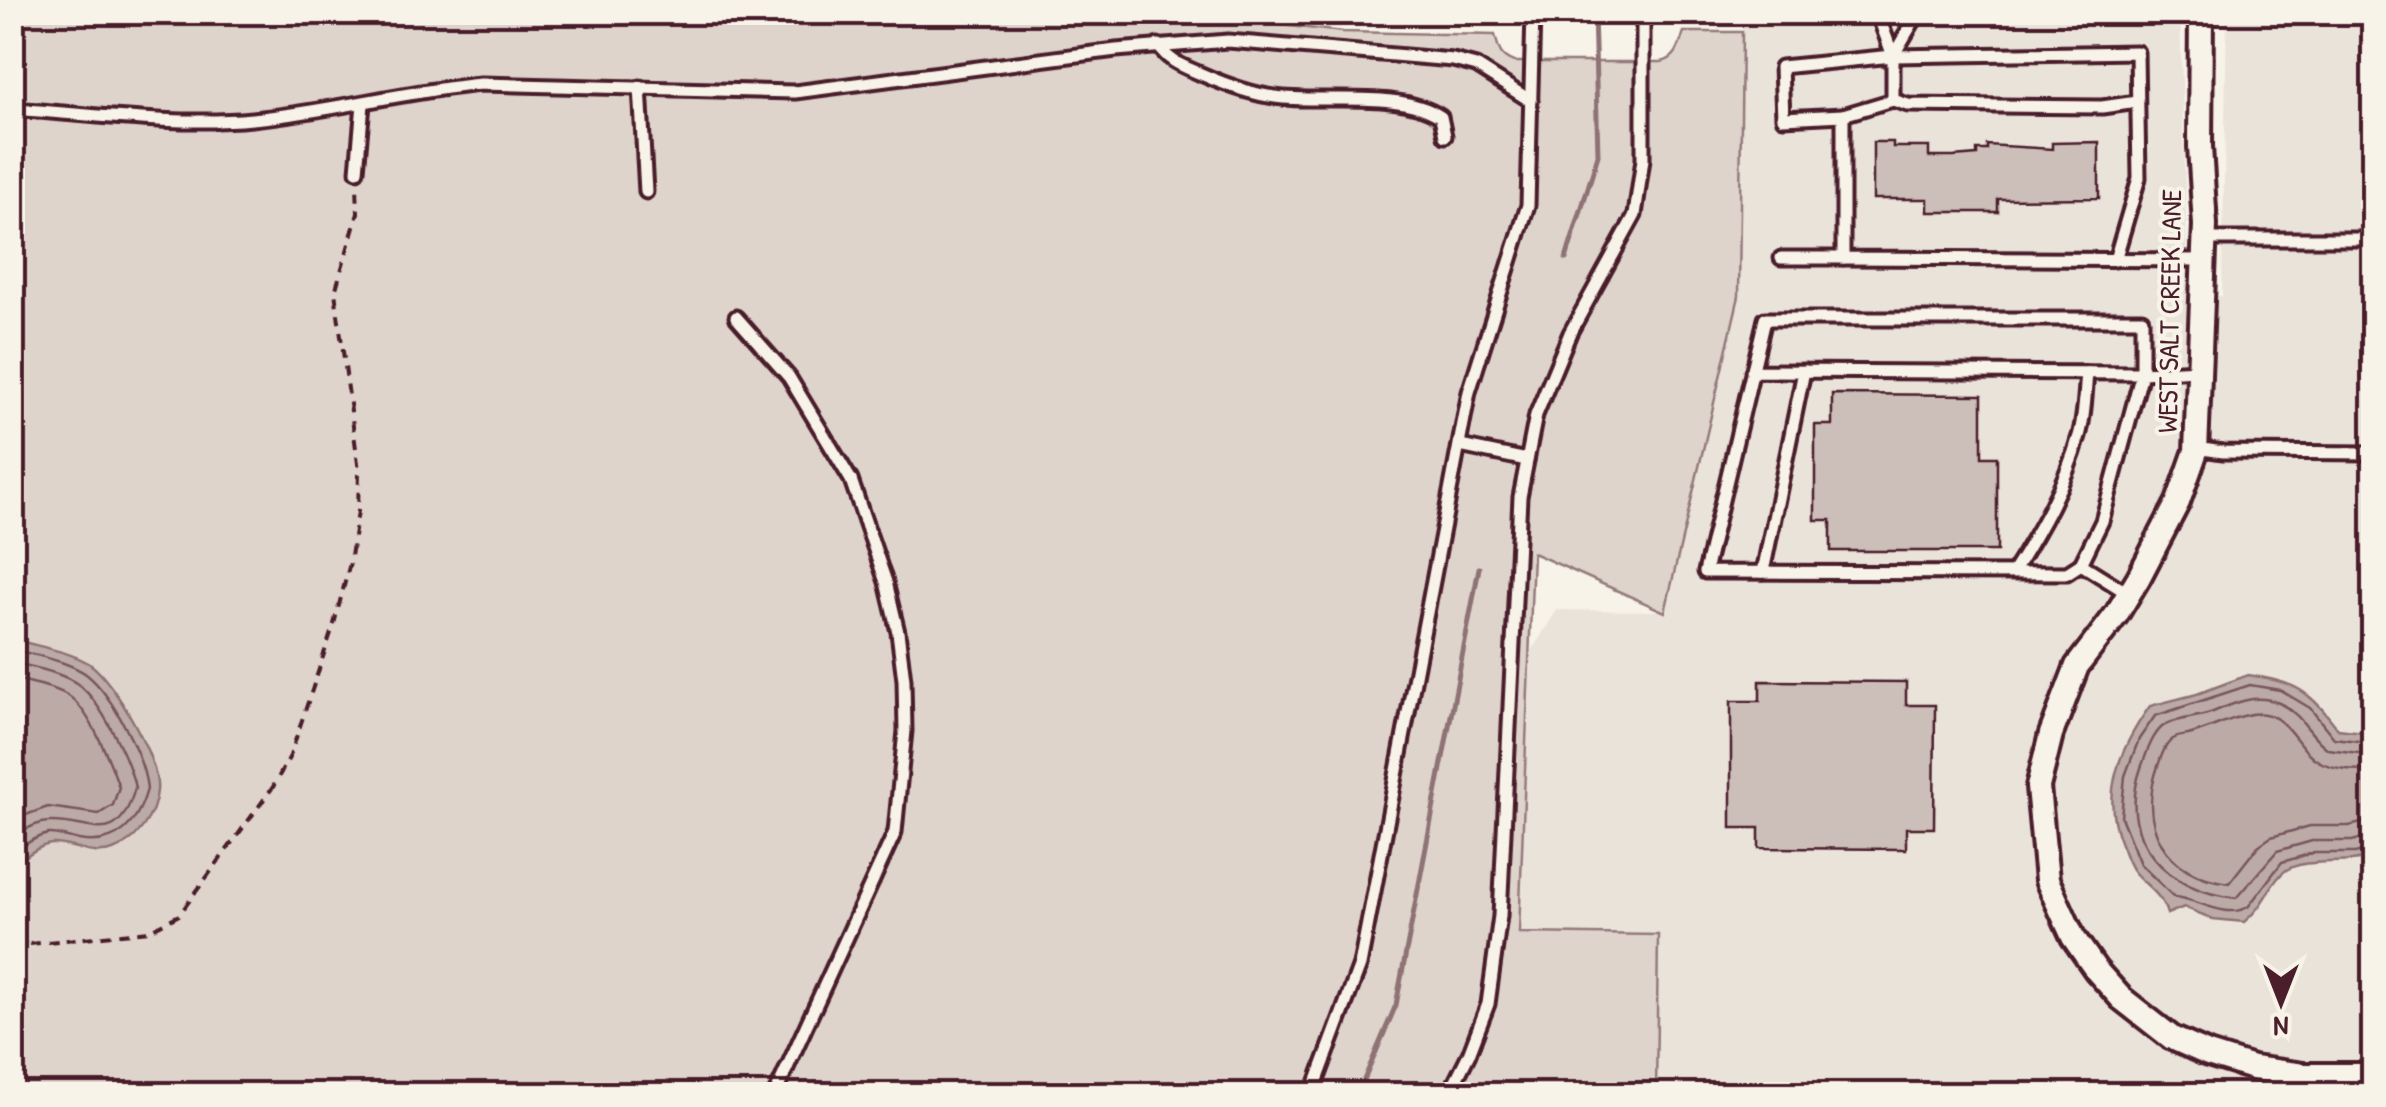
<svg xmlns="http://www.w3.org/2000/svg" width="2386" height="1107" font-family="'Patrick Hand',sans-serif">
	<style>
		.built { fill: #eae3da }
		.green { fill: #ded4cc; stroke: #947a7c; stroke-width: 2.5 }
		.water { fill: #bcaaa7; stroke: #8e7275; stroke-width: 2.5 }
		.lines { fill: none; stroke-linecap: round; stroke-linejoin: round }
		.shore { stroke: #78575d; stroke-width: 2.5 }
		.stream { stroke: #8e7275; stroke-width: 5 }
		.building { fill: #ccbfb9; stroke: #4a1f2b; stroke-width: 2.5 }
		.service-casing { stroke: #4a1f2b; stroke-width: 19 }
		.minor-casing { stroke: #4a1f2b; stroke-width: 30 }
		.path { stroke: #4a1f2b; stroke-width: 4; stroke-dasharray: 10 8; stroke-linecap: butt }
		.service { stroke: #f7f3e8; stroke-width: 11 }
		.minor { stroke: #f7f3e8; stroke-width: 22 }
		.labels { text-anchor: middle; stroke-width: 8; stroke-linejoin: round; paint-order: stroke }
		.street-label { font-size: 28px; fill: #4a1f2b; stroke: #f7f3e8 }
	</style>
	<rect width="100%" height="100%" fill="#f7f3e8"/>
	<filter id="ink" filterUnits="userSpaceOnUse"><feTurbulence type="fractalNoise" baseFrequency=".01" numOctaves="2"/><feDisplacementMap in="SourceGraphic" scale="20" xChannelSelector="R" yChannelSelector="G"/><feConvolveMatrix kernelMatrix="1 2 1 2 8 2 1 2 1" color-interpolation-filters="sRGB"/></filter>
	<g filter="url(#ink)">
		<path class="built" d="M1743 13H2180L2188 296H2222L2227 13H2373V1094H1656L1658 935 1519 933 1529 655 1557 610 1665 611 1739 296Z"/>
		<path class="green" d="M12 13 1187 15 1343 32 1495 35C1499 49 1499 57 1514 62H1661C1677 59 1679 46 1684 32H1742L1739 296 1665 612 1533 553 1519 933 1658 935 1656 1094H13Z"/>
		<g class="water">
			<path d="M13 635 16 640C40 647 69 651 90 664 114 681 161 762 157 791 155 816 136 842 113 850 91 858 72 843 52 844 38 845 23 858 13 867Z"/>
			<path d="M2248 675C2296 682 2309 690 2338 729L2373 733V856C2347 867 2307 856 2285 871 2271 881 2263 908 2244 922L2213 919 2184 907 2167 914C2161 893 2148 888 2134 872 2128 865 2125 853 2121 844 2100 794 2120 748 2150 706L2197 694Z"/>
		</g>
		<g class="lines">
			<g class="shore">
				<path d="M12 649C36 656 66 660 86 674 112 694 144 757 147 789 138 823 117 847 79 840 70 838 57 833 48 834 35 837 22 846 12 854"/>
				<path d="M12 662C34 668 61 672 79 685 101 702 130 761 135 788 117 852 91 820 50 822 38 822 22 831 12 838"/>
				<path d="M12 678C30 683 51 686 67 695 89 708 111 763 119 787L113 805 99 814 48 807 12 820"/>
				<path d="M2374 743 2334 738 2310 708 2280 690 2250 685 2155 716 2139 739 2125 776 2121 817 2140 864 2174 897C2196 898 2225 920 2248 907L2282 862 2313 853H2355L2374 848"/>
				<path d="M2374 755 2328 749C2308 735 2304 715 2279 703 2256 693 2234 703 2213 712 2199 718 2174 718 2162 727 2151 737 2146 755 2141 768 2116 840 2167 891 2236 898L2277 851 2312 841H2352L2374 835"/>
				<path d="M2374 770C2357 770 2335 770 2320 762 2293 748 2288 705 2247 715 2227 719 2208 730 2188 735 2183 736 2178 736 2173 739 2165 744 2161 757 2158 766 2137 826 2165 875 2229 883L2258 846 2271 837 2310 826H2349L2374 820"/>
			</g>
			<g class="stream">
				<path d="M1566 259 1598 155 1594 12"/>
				<path d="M1358 1094 1396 1005 1479 568"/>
			</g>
		</g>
		<g class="building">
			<path d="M1873 142H1893V147H1929V157H1953L1977 155V150H1987V145L2052 149V143L2099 142V198L1998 199V212H1928V199H1873Z"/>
			<path d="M1832 394 1982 395V457H1997V551H1831V520H1815V425H1832Z"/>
			<path d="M1760 681 1906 682V705H1935L1934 828H1906V849L1759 848V828H1731V701H1760Z"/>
		</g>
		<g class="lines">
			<defs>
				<g id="service">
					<path d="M1877 12 1893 56V100L1843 115V258L2203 260"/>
					<path d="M1158 45C1169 62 1183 66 1201 74 1224 84 1250 94 1275 97 1324 104 1399 89 1441 117L1445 136"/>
					<path d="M1893 56 1919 12"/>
					<path d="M640 87 646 192"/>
					<path d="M1893 100 1908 105 2102 107 2137 102"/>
					<path d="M12 109C87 114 179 126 252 119 329 112 404 91 481 84L795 92 1116 50 1228 41 1453 60 1476 66 1531 101"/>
					<path d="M1843 115 1783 118 1781 67 1893 56 2137 52 2139 178 2115 260"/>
					<path d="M357 171 363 104"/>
					<path d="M2205 239H2374"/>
					<path d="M1781 258H1843"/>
					<path d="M736 317 789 377 851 480 886 582 898 632 904 680 905 731 895 832 775 1094"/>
					<path d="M1752 371 2142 373V319H1765L1705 572 2067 573 2081 564"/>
					<path d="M1460 446 1527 460"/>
					<path d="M2196 448 2223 452 2374 453"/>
					<path d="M1763 572 1804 371"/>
					<path d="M2013 572C2040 529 2065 485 2079 436 2085 416 2085 393 2087 373"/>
					<path d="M2129 594 2081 564 2102 521 2142 373 2199 370"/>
					<path d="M1312 1094 1360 965 1469 392 1528 205 1533 12"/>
					<path d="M1449 1094 1469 1054 1488 1004 1500 916 1520 497 1536 415 1570 333 1635 215 1643 159V12"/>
				</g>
				<path id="minor" d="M2201 12 2200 147 2205 225 2196 451 2178 502 2139 577 2116 615 2077 666 2051 734 2038 787 2047 880 2073 937 2096 970 2121 998 2172 1038 2208 1054 2253 1068 2304 1075H2374"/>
			</defs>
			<use href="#service" class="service-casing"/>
			<use href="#minor" class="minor-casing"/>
			<path class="path" d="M12 946 149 931 179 915 273 787 290 756 334 624 350 563 358 511 359 471 335 292 358 213 357 186"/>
			<use href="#service" class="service"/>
			<use href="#minor" class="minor"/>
		</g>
	</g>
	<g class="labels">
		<g class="street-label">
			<text transform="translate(2169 311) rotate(-89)" y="10">WEST SALT CREEK LANE</text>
		</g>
	</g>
	<rect width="2386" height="1107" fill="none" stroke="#f7f3e8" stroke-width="50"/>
	<rect x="25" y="25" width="2336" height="1057" fill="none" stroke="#4a1f2b" stroke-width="4" filter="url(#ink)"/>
	<g transform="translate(2281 1002) rotate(180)" stroke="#f7f3e8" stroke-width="8" paint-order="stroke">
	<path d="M0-8L18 38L0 25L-18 38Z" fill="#4a1f2b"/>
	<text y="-15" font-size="28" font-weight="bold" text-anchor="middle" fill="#4a1f2b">N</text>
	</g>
</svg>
